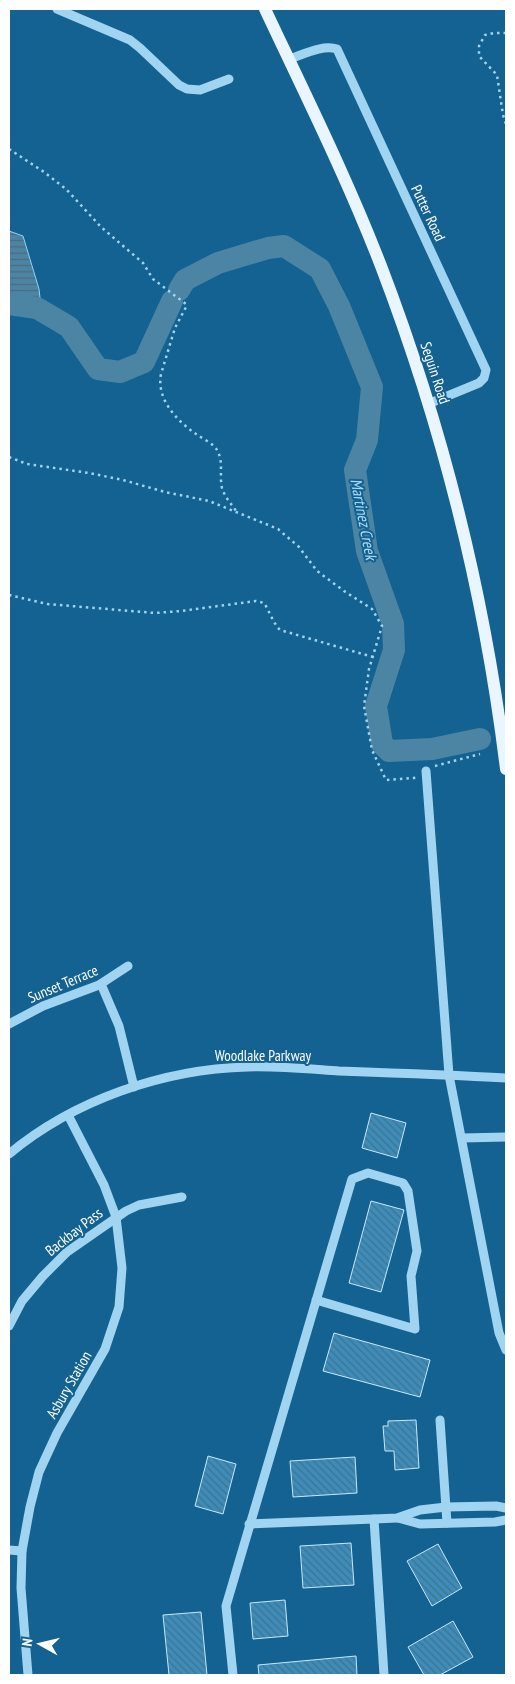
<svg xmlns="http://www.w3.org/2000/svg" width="515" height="1684" font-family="'PT Sans Narrow',sans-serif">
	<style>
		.water { fill: url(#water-rules); stroke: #92d2f4 }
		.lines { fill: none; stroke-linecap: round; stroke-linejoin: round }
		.river { stroke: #4c84a4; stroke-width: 22 }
		.building { fill: url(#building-back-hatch); stroke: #c7e9fc }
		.path { stroke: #a0d4f1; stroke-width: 2.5; stroke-dasharray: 2.5 4; stroke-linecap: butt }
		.minor { stroke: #a0d4f1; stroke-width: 9 }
		.major { stroke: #eaf6ff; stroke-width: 12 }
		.labels { text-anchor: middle; stroke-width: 4; stroke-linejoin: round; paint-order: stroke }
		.street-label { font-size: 15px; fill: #fff; stroke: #146291 }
		.water-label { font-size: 16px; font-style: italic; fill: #acddf8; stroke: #146291 }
	</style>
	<defs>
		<pattern id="water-rules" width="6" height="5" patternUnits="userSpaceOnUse" patternTransform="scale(1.25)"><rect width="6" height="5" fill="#4c84a4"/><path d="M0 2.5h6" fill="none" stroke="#4c6b7c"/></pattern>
		<pattern id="building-back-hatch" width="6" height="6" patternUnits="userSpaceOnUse" patternTransform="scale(1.25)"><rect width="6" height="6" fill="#3d8cb9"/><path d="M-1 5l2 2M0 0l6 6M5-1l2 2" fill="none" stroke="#43728d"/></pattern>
	</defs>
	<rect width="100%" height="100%" fill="#146291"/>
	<path class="water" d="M9 231 23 236 39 289 41 307 9 310Z"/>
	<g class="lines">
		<g class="river">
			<path d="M179 290 185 280 218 263 268 248 284 246 320 269 339 306 372 387 367 440 355 470 367 551 393 624 394 650 376 706 382 744 389 751 432 749 480 739"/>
			<path d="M9 304 37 308 69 327 98 369 120 372 144 362 172 301"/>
		</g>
	</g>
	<g class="building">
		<path d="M371 1113 406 1123 397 1158 362 1148Z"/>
		<path d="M371 1201 404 1210 381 1292 349 1283Z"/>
		<path d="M334 1333 430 1360 420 1397 323 1371Z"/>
		<path d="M416 1420 419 1468 395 1470 394 1451H385L383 1426H388V1421Z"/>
		<path d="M208 1456 236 1464 223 1514 195 1506Z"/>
		<path d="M355 1457 357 1493 293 1497 290 1461Z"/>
		<path d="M351 1543 354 1585 303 1588 300 1546Z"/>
		<path d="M438 1544 462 1588 432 1606 407 1561Z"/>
		<path d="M285 1600 288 1636 253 1639 250 1603Z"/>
		<path d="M201 1612 207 1675H169L163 1615Z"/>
		<path d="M453 1621 473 1657 440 1675H424L408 1647Z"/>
		<path d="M356 1656 357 1675H259L258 1665Z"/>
	</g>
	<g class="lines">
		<g class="path">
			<path d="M506 33H494L485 35 479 46V56L497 75 503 115 506 124"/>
			<path d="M9 149 44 172 66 189 101 227 143 263 153 279 186 304V307L175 328 161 374C156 399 177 421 196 434 203 439 213 443 217 450 224 462 219 475 222 488 225 498 231 503 236 511"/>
			<path d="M9 457 27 464 89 473 123 480 165 492 209 501 278 529 299 547 317 571 344 591 372 609 382 626 369 669 364 706 372 750 386 780 414 778 417 776"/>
			<path d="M9 595 47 604 155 613 181 611 256 601 264 603C270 612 273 623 280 630L373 657"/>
			<path d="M435 766 480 754"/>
		</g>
		<g class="minor">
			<path d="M57 9 130 40 140 48 179 85 187 89 200 90 229 79"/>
			<path d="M289 59C302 55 323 44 337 49L486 370 484 378 479 383 428 404"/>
			<path d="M426 771 449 1075 499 1333 506 1350"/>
			<path d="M101 984 119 1026 134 1087"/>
			<path d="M9 1024 43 1006 99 985 128 966"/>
			<path d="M462 1138 506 1137"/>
			<path d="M9 1154C74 1100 163 1069 248 1067 278 1066 309 1069 339 1071 395 1073 451 1075 506 1078"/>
			<path d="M9 1326 22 1301 43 1276 67 1252 126 1211 139 1205 182 1197"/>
			<path d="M440 1420 447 1523"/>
			<path d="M398 1518 420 1524 495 1522 506 1520"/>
			<path d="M374 1519 397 1518 420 1510 446 1507 496 1506 506 1508"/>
			<path d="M249 1524 374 1519 384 1675"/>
			<path d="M9 1550 22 1551"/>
			<path d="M28 1675 21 1588 22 1551 30 1507 39 1472 57 1433 105 1349 119 1307 122 1268 116 1217 104 1185 68 1115"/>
			<path d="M233 1675 226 1606 352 1179 368 1173 403 1183 408 1191 417 1251 411 1276 415 1329 316 1300"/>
		</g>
		<path class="major" d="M265 9C305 94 347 178 381 266 443 428 485 597 506 769"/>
	</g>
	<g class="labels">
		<g class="street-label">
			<text transform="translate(428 213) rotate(65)" y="5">Putter Road</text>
			<text transform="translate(435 373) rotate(72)" y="5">Seguin Road</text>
			<text transform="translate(63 984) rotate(-23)" y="5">Sunset Terrace</text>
			<text x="263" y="1061">Woodlake Parkway</text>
			<text transform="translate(74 1232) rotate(-38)" y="5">Backbay Pass</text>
			<text transform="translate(69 1385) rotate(-60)" y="5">Asbury Station</text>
		</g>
		<g class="water-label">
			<text transform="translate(364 519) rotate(79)" y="6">Martinez Creek</text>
		</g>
	</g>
	<rect width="515" height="1684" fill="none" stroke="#ffffff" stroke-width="20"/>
	<g transform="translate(40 1644) rotate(278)" stroke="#146291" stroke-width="4" paint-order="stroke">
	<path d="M0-4L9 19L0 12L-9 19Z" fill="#ffffff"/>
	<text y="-8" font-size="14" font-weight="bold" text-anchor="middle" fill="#ffffff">N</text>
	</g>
</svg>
